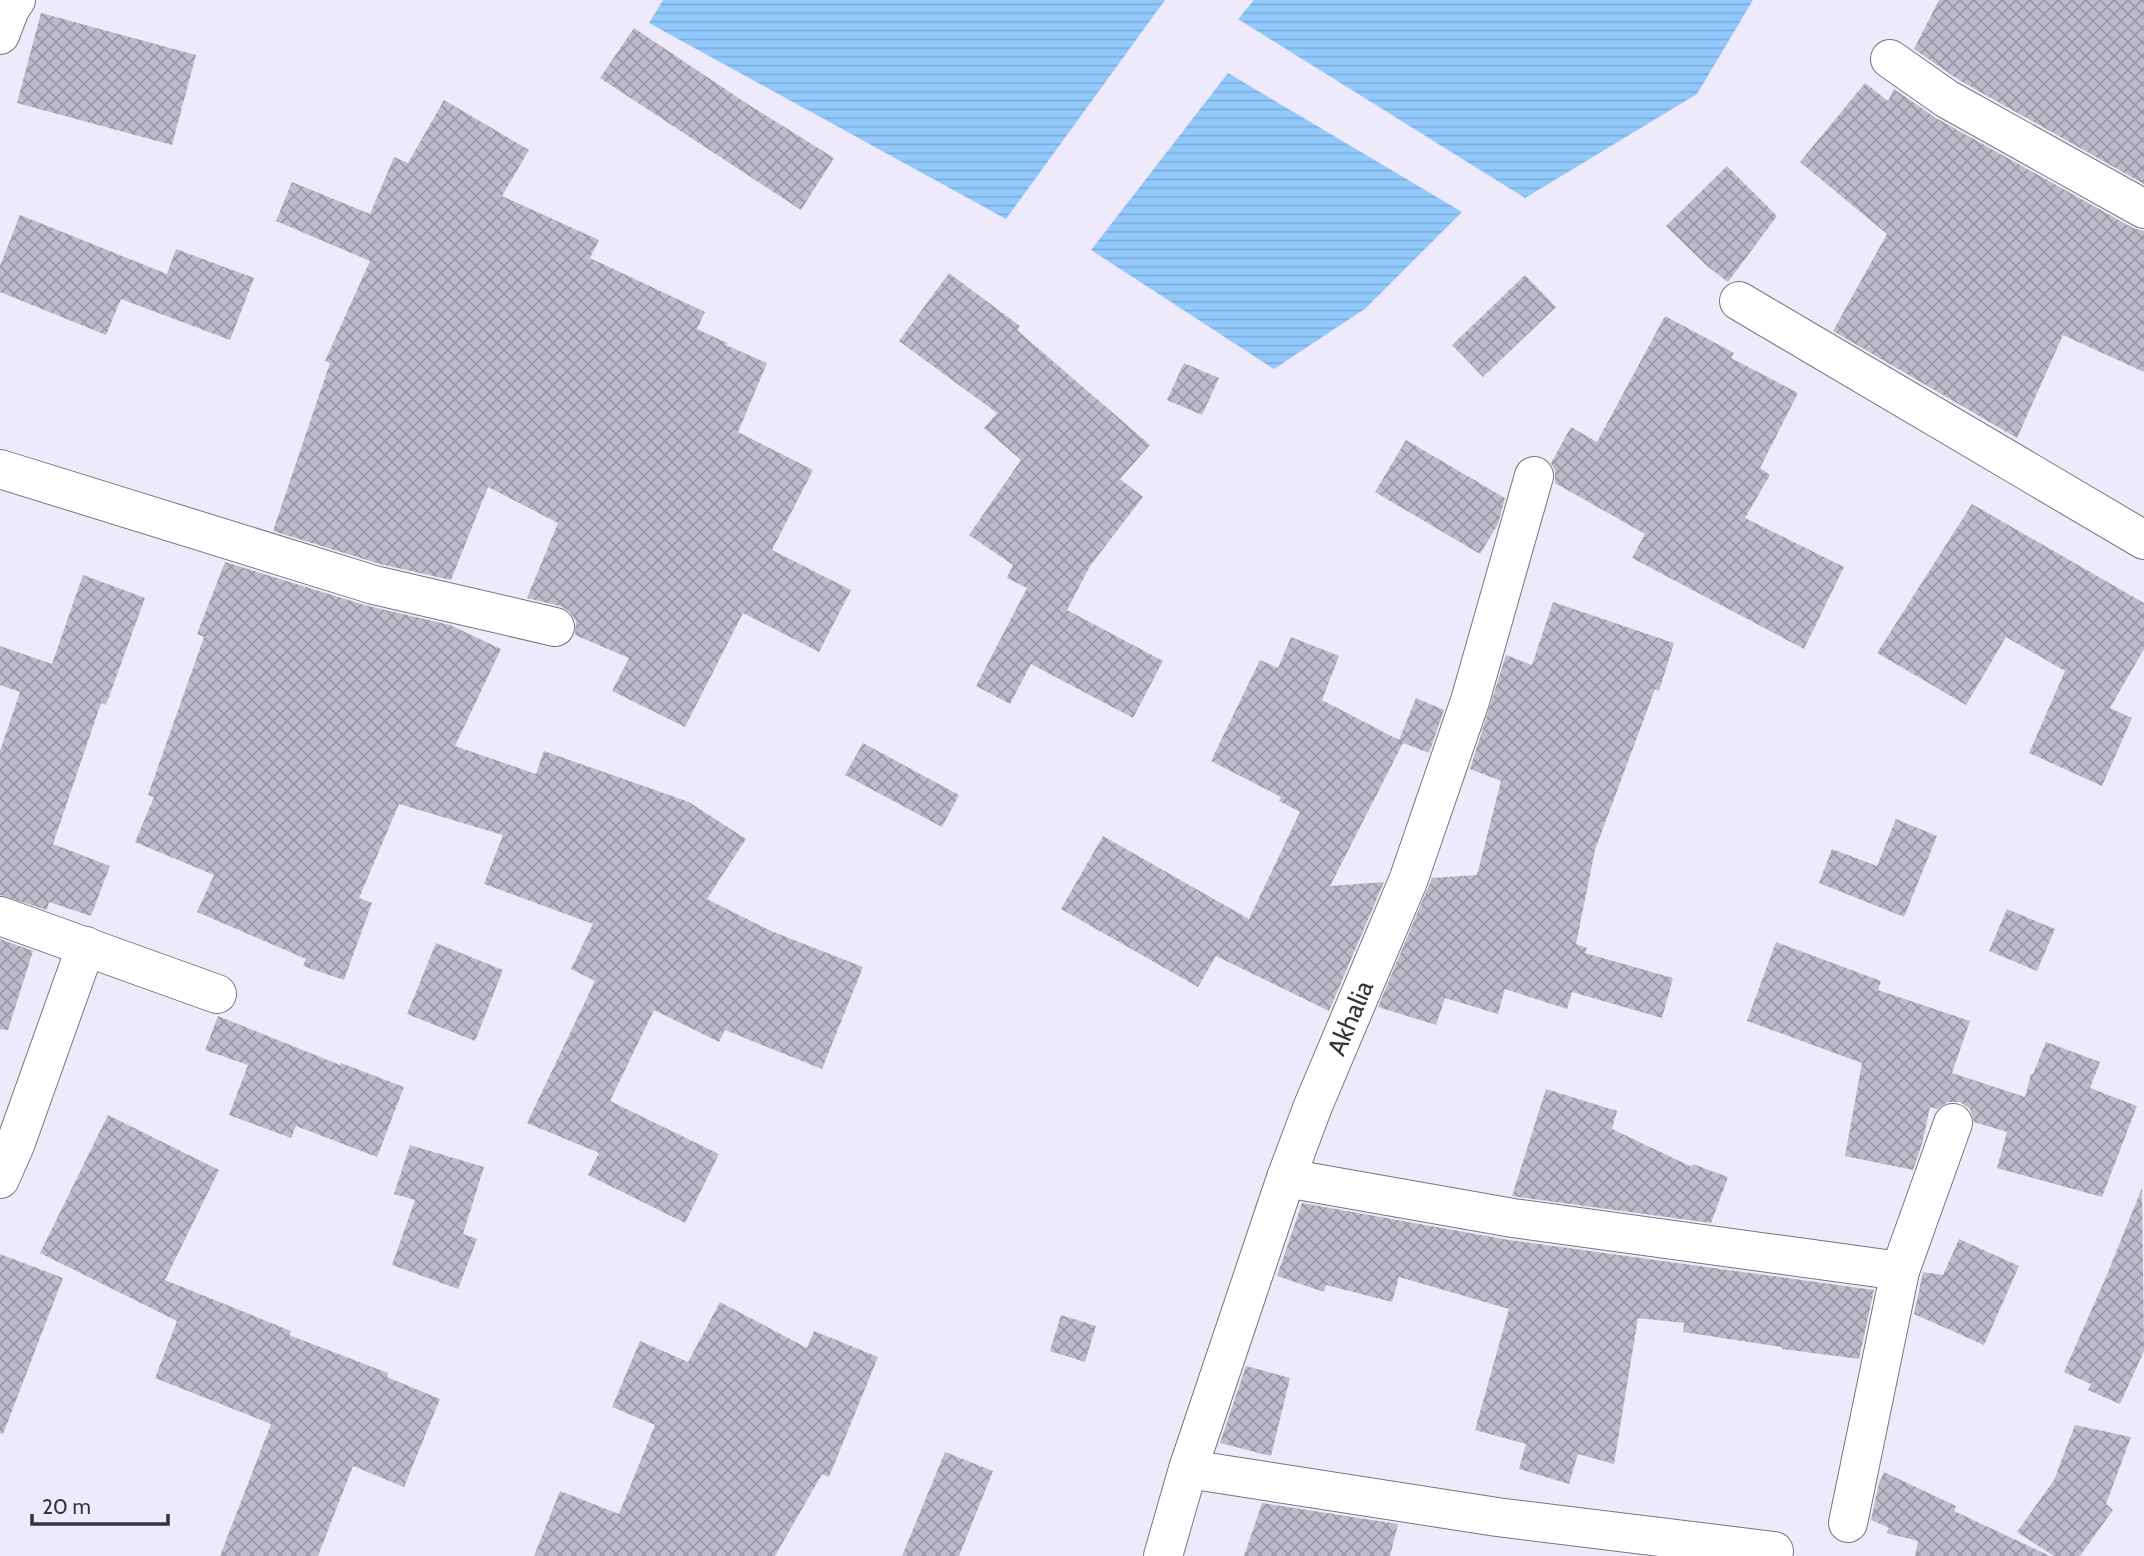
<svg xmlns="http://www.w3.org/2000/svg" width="2144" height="1556" font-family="Cabin,sans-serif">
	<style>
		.water { fill: url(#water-rules) }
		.building { fill: url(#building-cross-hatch) }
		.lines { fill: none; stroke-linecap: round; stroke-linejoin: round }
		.minor-casing { stroke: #787482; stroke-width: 40 }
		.minor { stroke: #fff; stroke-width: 38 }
		.labels { text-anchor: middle; stroke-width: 7; stroke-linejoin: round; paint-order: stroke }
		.street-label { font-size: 26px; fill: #353339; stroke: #efeafb }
	</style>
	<defs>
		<pattern id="water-rules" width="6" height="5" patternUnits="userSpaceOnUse" patternTransform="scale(1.75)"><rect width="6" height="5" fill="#92c9fc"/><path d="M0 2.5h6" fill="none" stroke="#7eadd9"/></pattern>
		<pattern id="building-cross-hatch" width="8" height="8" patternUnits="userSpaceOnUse" patternTransform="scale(1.75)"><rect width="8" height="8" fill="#bfbaca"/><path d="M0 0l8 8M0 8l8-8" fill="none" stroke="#9c98a5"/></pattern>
	</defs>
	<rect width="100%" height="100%" fill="#efeafb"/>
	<g class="water">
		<path d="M663 0H1165L1006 219 649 23Z"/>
		<path d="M1254 0H1753L1697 94 1525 198 1238 19Z"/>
		<path d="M1228 73 1462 212 1366 308 1274 369 1091 250Z"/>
	</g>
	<g class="building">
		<path d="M1939 0H2144V184L1959 80 1914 49Z"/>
		<path d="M41 13 196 55 172 145 17 103Z"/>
		<path d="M634 28 749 105 834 158 801 210 600 78Z"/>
		<path d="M1865 83 1888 101 1894 89 1936 118 2133 228 2144 231V372L2063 335 2017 438 1833 331 1887 234 1800 162Z"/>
		<path d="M444 100 529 150 502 196 599 240 590 258 705 312 697 329 727 343 726 345 767 363 738 432 813 470 772 550 851 590 819 652 743 613 685 727 612 691 629 658 575 635 576 621 569 611 560 606 527 598 558 523 488 487 451 580 380 564 273 531 330 363 325 361 370 261 276 221 292 182 370 214 394 157 408 163Z"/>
		<path d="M1727 166 1777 216 1728 282 1707 266 1666 226Z"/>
		<path d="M20 215 167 274 176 249 254 278 230 340 121 299 106 335 0 292V266Z"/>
		<path d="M949 273 1020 326 1017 330 1150 445 1120 479 1143 497 1090 566 1067 610 1163 661 1133 718 1031 664 1010 704 976 686 1027 588 1007 578 1013 565 969 535 1021 460 984 428 997 413 899 341Z"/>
		<path d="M1525 275 1556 307 1483 377 1452 345Z"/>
		<path d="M1665 316 1734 353 1731 358 1798 393 1760 468 1770 475 1745 518 1844 567 1804 649 1632 558 1645 534 1555 483V471L1551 463 1571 427 1597 442Z"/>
		<path d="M1184 363 1219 378 1202 415 1167 400Z"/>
		<path d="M1406 440 1505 498 1498 524 1480 554 1375 492Z"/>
		<path d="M1972 504 2144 603V649L2110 708 2132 718 2102 786 2029 753 2065 671 2006 637 1966 705 1877 653Z"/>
		<path d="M225 562 368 606 450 625 501 649 455 746 536 774 544 751 689 802 746 839 707 899 771 931 863 967 822 1069 725 1030 719 1042 654 1010 610 1101 719 1154 685 1223 588 1175 599 1153 527 1123 595 981 571 969 593 924 484 884 503 835 399 804 359 898 372 903 344 980 303 966 306 959 197 912 214 875 135 842 154 797 148 795 204 637 197 634Z"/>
		<path d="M83 575 145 598 106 705 101 703 53 844 110 866 91 916 49 902 47 910 0 895V751L20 692 0 685V646L52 664Z"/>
		<path d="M1553 602 1674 643 1659 691 1655 689 1595 850 1576 944 1587 948 1585 953 1673 978 1662 1018 1572 992 1567 1009 1505 989 1498 1014 1445 998 1436 1025 1378 1007 1432 878 1477 875 1501 781 1470 769 1506 655 1532 665Z"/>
		<path d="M1291 637 1339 656 1322 700 1399 740 1416 698 1444 710 1429 753 1403 743 1330 886 1384 882 1329 1011 1216 956 1198 987 1061 909 1103 836 1249 919 1300 812 1279 801 1281 797 1211 761 1260 660 1278 668Z"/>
		<path d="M863 743 959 795 942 827 845 775Z"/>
		<path d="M1896 819 1937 836 1904 917 1819 883 1832 849 1877 866Z"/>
		<path d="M2007 909 2055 929 2037 971 1989 951Z"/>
		<path d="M0 939 33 951 8 1030 0 1029Z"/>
		<path d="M1776 942 1881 981 1878 990 1970 1021 1952 1073 2025 1097 2031 1074H2033L2046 1042 2100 1062 2090 1088 2137 1106 2102 1197 1997 1168 2007 1132 1974 1122 1970 1109 1960 1102H1948L1937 1109 1930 1107 1922 1144 1913 1170 1845 1156 1862 1063 1747 1021Z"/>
		<path d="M436 943 503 970 475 1041 407 1014Z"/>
		<path d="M218 1016 340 1065 341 1063 404 1087 377 1157 296 1126 291 1138 229 1115 248 1065 205 1050Z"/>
		<path d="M1546 1089 1617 1111 1612 1129 1692 1167 1693 1164 1728 1177 1711 1223 1512 1196Z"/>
		<path d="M108 1115 219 1170 165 1280 291 1331 289 1335 388 1373 387 1377 440 1399 404 1487 353 1466 318 1556H220L271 1424 155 1378 177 1321 40 1253Z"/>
		<path d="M410 1145 484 1167 463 1234 477 1239 458 1289 392 1265 415 1200 394 1194Z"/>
		<path d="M2142 1188 2144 1351 2120 1404 2088 1390 2091 1384 2064 1372 2106 1277Z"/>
		<path d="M1302 1203 1509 1240 1874 1290 1859 1359 1782 1349V1347L1683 1332 1684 1323 1638 1318 1614 1464 1578 1454 1569 1484 1519 1469 1526 1444 1475 1430 1509 1309 1399 1277 1392 1302 1326 1285 1324 1292 1277 1276Z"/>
		<path d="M1959 1239 2019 1266 1984 1345 1914 1314 1923 1272 1943 1275Z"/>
		<path d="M0 1254 63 1278 3 1434 0 1433Z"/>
		<path d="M720 1302 807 1348 814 1331 878 1357 829 1477 822 1474 775 1556H534L560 1491 619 1514 655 1425 612 1407 640 1341 688 1362Z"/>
		<path d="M1061 1315 1096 1326 1085 1362 1050 1351Z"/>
		<path d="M1246 1366 1290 1378 1271 1456 1220 1443Z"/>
		<path d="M2075 1425 2131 1437 2106 1504 2113 1510 2080 1556H2054L2017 1532 2054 1480Z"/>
		<path d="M945 1452 993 1471 959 1556H902Z"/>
		<path d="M1884 1472 1956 1506 1954 1511 2050 1556H1915L1918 1541 1886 1533 1889 1528 1871 1520 1879 1483Z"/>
		<path d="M1262 1503 1398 1524 1390 1556H1244Z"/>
	</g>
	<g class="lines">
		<defs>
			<g id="minor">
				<path d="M0 35 10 9 16 0"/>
				<path d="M1890 59 1947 99 2144 209"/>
				<path d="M1739 301 2144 540"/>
				<path d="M0 469 374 585 555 627"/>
				<path d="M0 916 217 994"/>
				<path d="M1286 1178 1513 1218 1900 1271"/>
				<path d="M0 1179 15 1145 86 946"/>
				<path d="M1188 1469 1497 1517 1774 1551"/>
				<path d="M1848 1523 1900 1271 1953 1123"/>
				<path id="s1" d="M1163 1556 1188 1469 1286 1178 1313 1106 1408 881 1470 701 1534 476"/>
			</g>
		</defs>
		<use href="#minor" class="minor-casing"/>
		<use href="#minor" class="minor"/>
	</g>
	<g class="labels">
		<g class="street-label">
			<text dy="9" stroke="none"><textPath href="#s1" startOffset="570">Akhalia</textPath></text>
		</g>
	</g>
	<path d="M32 1514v10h136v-10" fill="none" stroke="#353339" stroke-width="3.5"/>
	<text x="42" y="1514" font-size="21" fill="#353339" stroke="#efeafb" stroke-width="5" paint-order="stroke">20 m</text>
</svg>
